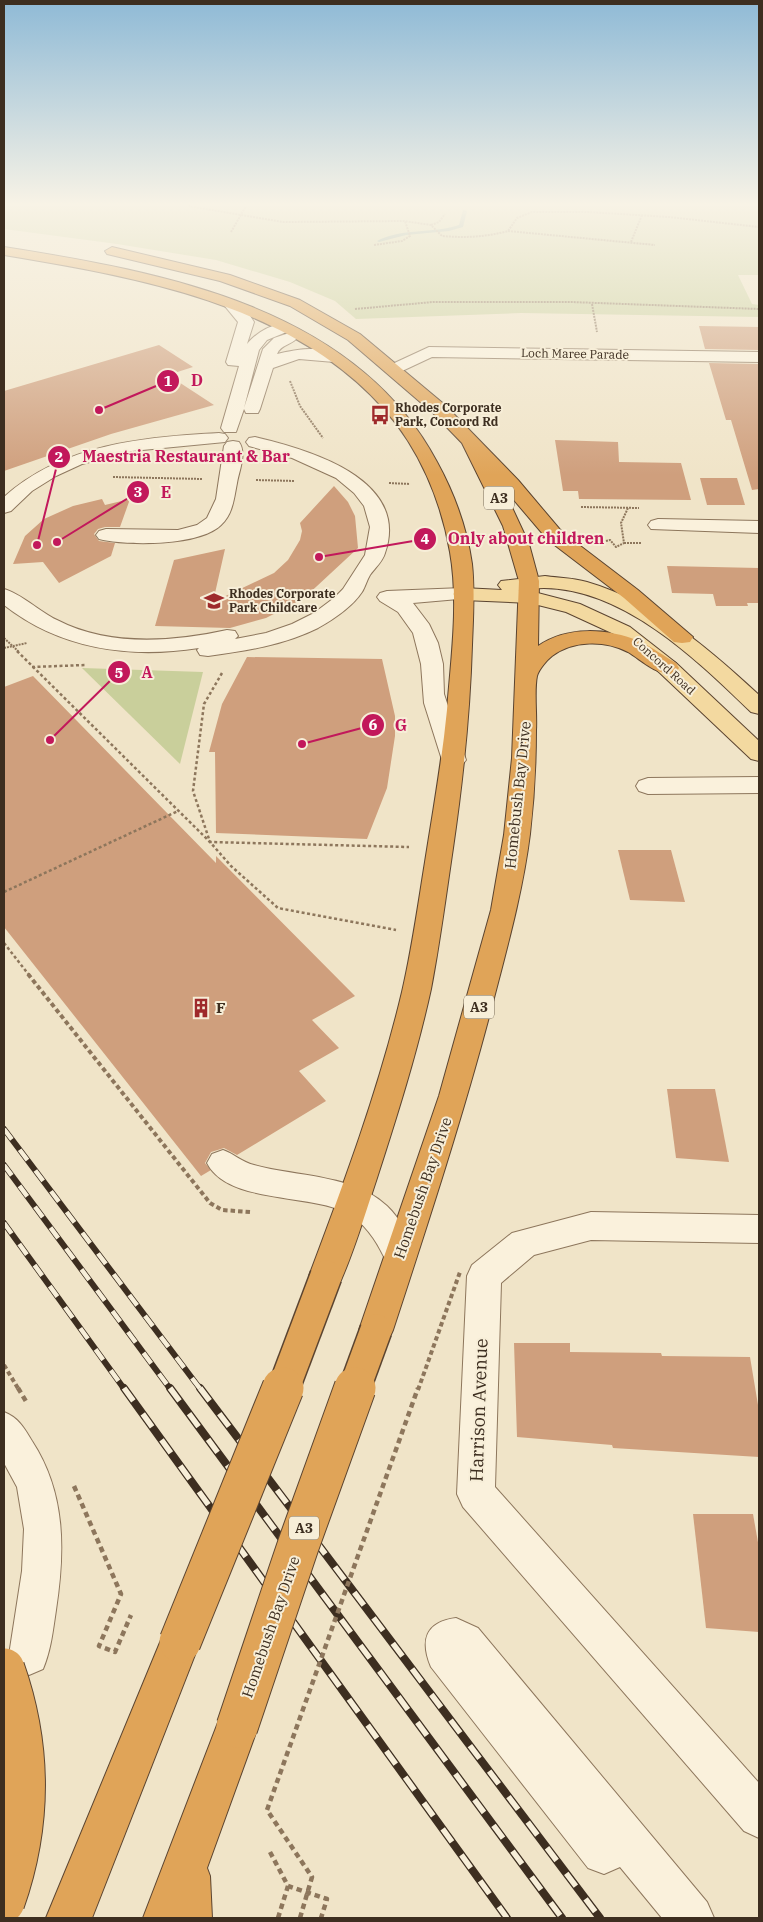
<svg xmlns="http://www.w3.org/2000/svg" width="763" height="1922" font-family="'IBM Plex Serif',serif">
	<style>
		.green { fill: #c9cf9b }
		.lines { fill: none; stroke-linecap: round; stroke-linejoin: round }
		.stream { fill: #6f938a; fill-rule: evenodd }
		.building { fill: #cf9f7d }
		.minor-casing { stroke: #8d765c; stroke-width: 2 }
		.major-casing { stroke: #5b4430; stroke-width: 2 }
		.highway-casing { stroke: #5b4430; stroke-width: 2 }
		.path-far3 { stroke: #8d765c; stroke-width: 2; stroke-dasharray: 2 1; stroke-linecap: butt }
		.path-far2 { stroke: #8d765c; stroke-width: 2.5; stroke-dasharray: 3 2.5; stroke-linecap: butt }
		.path-far1 { stroke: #8d765c; stroke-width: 4; stroke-dasharray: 4.5 3; stroke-linecap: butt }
		.path { stroke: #8d765c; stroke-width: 4.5; stroke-dasharray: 5.5 4; stroke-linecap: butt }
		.minor { fill: #faf1dc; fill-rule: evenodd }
		.major { fill: #f3d9a0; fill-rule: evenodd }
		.highway { fill: #e0a458; fill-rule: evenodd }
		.rail-far1-casing { stroke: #3d2e20; stroke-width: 6 }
		.rail-casing { stroke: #3d2e20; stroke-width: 8 }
		.rail-far1 { stroke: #f7eed8; stroke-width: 4.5; stroke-dasharray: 13; stroke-linecap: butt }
		.rail { stroke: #f7eed8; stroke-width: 5.5; stroke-dasharray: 16; stroke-linecap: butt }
		.highway-bridge-far1-casing { stroke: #5b4430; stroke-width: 34; stroke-linecap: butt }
		.highway-bridge-casing { stroke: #5b4430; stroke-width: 43; stroke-linecap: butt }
		.path-bridge-far1 { stroke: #8d765c; stroke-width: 4; stroke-dasharray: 4.5 3; stroke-linecap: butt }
		.path-bridge { stroke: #8d765c; stroke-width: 4.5; stroke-dasharray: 5.5 4; stroke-linecap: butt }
		.highway-bridge-far1 { stroke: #e0a458; stroke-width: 31 }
		.highway-bridge { stroke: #e0a458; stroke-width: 41 }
		.labels { text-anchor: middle; stroke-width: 4; stroke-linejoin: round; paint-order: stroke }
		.far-street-label { font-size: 12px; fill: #3d2e20; stroke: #f7eed8 }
		.far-poi-label { font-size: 12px; font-weight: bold; fill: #3d2e20; stroke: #f7eed8; text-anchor: start }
		.shield { fill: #f7eed8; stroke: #756857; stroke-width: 1 }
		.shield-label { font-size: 14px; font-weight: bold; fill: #3d2e20 }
		.street-label { font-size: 15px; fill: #3d2e20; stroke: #f7eed8 }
		.poi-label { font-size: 15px; font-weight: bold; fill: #3d2e20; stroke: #f7eed8; text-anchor: start }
		.near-street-label { font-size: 18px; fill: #3d2e20; stroke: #f7eed8 }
		.leader { fill: none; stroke: #c2185b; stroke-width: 2 }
		.callout-dot { fill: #c2185b; stroke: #f7eed8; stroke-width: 2 }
		.mark-label { font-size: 15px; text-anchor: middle; font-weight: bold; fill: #fff }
		.callout-label { font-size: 16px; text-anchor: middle; font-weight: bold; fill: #c2185b; stroke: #f7eed8; stroke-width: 4; stroke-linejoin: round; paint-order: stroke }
	</style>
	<rect width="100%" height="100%" fill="#f0e4c8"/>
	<g class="green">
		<path d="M4 206H759V275H738L752 304 759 305V317L521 313 356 319 335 301 290 282 216 260 117 244 4 229Z"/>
		<path d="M82 668 203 672 180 764Z"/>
	</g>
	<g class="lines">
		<path class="stream" d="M463 210 467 211 463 227 449 231 406 235 379 242 377 241C401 228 432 234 459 225Z"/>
	</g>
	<g class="building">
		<path d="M699 326 759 327V350L705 349Z"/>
		<path d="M159 345 193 367 168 375 214 405 111 434 4 471V391Z"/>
		<path d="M709 363 759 364V489L752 490 731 420H726Z"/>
		<path d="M555 440 618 442 619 462 681 463 691 500 579 499 578 491H563Z"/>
		<path d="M700 478H737L745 505H707Z"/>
		<path d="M334 486 348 502 355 516 358 548 303 599 266 618 230 628 155 626 174 560 225 549 213 602 274 573 288 560 300 540 302 531 300 523Z"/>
		<path d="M102 499 105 505 130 499 120 527H105L98 529 94 534 99 541 115 543 111 556 59 583 43 562 13 564 25 536 44 519 73 506Z"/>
		<path d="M667 566 759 568V603H747L748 606H716L713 594 672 593Z"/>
		<path d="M247 657 382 659 395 716V736L387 788 367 839 216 833 215 752H209L222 704Z"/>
		<path d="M33 676 216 863V856L355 996 312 1020 339 1048 299 1071 326 1101 237 1155 224 1148 211 1152 205 1163 211 1170 201 1176 4 927V687Z"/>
		<path d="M618 850H671L685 902 630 900Z"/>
		<path d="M667 1089H715L729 1162 676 1158Z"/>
		<path d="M514 1343H570V1352L661 1353 662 1356 750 1357 759 1411V1457L613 1448 612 1445 517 1437Z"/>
		<path d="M693 1514H753L759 1548V1632L706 1628Z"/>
	</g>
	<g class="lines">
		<defs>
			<g id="minor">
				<path d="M231 301 247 311 254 322 247 344C256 333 274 321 289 325L292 328 289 331 267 340 259 350 244 408 263 349 274 338 289 333 297 338C292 345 281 344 277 354 292 350 332 343 342 357L334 362 299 359 273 368 260 409 258 413H246L244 409 236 432H224L221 428 239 366 228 365 226 362 238 322 224 305Z"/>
				<path d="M429 347 759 352V362L432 357 400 372H388L386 369 388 366Z"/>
				<path d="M219 433 225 434 228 438 225 442 132 451 82 464 56 476 32 491 11 511 4 513V497C63 444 143 437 219 433Z"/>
				<path d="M255 437C306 449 411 478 385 553 383 561 375 568 370 575 367 580 365 587 362 592 352 607 334 619 318 628 284 645 245 651 208 656L200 655 197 650 199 648C129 659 60 649 4 605V589C20 593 40 612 57 620 109 647 172 642 227 630L235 631 238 636 235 639 266 633 292 624 314 613 334 598 343 589 365 555 370 527 364 506 354 493 336 478 292 458 249 446 246 442 249 438Z"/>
				<path d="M233 441 239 442C247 453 239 471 237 483 234 498 233 514 221 525 200 546 127 546 99 539L96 535 99 531 106 529 178 530 197 525 207 518 216 499 224 446 227 442Z"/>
				<path d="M658 519 759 521V533L651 529 648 525 651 521Z"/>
				<path d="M463 588 470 590 473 594 470 598 413 603 429 624 438 643 443 664 444 694 466 760 462 765 454 767 446 765 442 760 424 703 421 664 413 633 398 612 380 601 377 597 380 593 387 591Z"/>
				<path d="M759 777V793L648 794 639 791 636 786 639 781 648 778Z"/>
				<path d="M223 1150C234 1154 242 1162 254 1165 297 1177 353 1174 387 1206 401 1219 409 1238 417 1255L412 1265 400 1270 388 1265C379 1246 370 1229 352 1216 317 1192 229 1206 207 1163L212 1154Z"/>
				<path d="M591 1212 759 1215V1243L591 1240 534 1255 501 1283 495 1487 759 1783V1838L744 1831 463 1507 457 1494 467 1276 472 1265 512 1233Z"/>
				<path d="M4 1412C19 1418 24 1428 32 1441 66 1493 65 1551 56 1610 53 1630 51 1650 43 1669L29 1675 15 1669 9 1655 22 1571 24 1529 17 1487 4 1463Z"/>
				<path d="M456 1618 478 1628 707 1902 714 1918H662L620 1867 604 1874 588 1868 431 1667C420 1641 425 1622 456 1618Z"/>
			</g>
			<path id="major" d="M545 576C559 578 573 578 587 582 655 602 708 648 759 695V714L751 712C697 660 625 589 544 588 536 588 526 590 518 590L530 591 580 604 630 627 676 663 759 741V761L751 759 660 673 616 635 566 612 530 603 463 600 456 598 453 594 456 590 463 588 502 590 498 585 501 581Z"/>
			<g id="highway">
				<path d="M4 247C162 272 355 307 437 462 454 493 467 528 472 564 475 591 473 618 472 645 470 713 463 780 453 848 446 895 440 942 431 989 417 1053 397 1116 377 1178 365 1214 354 1252 338 1287L326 1291 314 1287 309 1276C344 1183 379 1089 402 992 412 949 418 905 425 862 433 811 442 761 447 710 451 659 459 603 450 552 441 500 419 448 384 409 290 303 136 277 4 255Z"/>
				<path d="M112 247 230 275 300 300 360 334 445 405 518 480 562 532 638 590 693 637 690 642 682 643 674 642 624 598 548 540 502 486 529 544 539 581 538 646C567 626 607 628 639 641 652 647 664 656 676 663L679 668 676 673C658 677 643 661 628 652 605 640 573 640 552 656 547 660 539 669 537 676 534 690 537 715 536 730 536 765 534 800 530 834 523 890 508 944 494 998 465 1110 429 1220 393 1330L388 1341 376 1346 364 1341 359 1330 439 1096 491 910 504 835 512 758 519 581 503 526 462 443 433 413 348 340 290 306 220 281 107 254 105 251Z"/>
				<path d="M180 1622 194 1628 200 1642 92 1918H46L166 1628Z"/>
				<path d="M237 1706 252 1712 258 1727 207 1868 210 1876 212 1918H143L222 1712Z"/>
			</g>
		</defs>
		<use href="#minor" class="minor-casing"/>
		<use href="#major" class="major-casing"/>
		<use href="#highway" class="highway-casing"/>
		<g class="path-far3">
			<path d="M188 206 283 222 404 221 431 225 442 236C465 238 486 237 508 231L517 218 532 212H588L669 217 759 227"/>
			<path d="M431 225 439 222 445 214"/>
			<path d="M508 231 655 245"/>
			<path d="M231 232 246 206"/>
			<path d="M631 242 642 215"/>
			<path d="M374 245 402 241 410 236 405 221"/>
			<path d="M592 304 597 332"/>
			<path d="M355 309 433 302H571L759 309"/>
			<path d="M290 381 300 406 323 438"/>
			<path d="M113 477 202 479"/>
			<path d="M256 480 295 481"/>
			<path d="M389 483 410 484"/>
			<path d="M581 507 639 508"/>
			<path d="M606 541 610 540 616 547 624 543 621 523 628 508"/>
			<path d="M624 543H641"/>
			<path d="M4 638 19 652"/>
			<path d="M4 648 27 643"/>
		</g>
		<g class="path-far2">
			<path d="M17 651 210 842 231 866 278 908 396 930"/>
			<path d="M32 667 86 665"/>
			<path d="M222 673 204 704 193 791 210 842 409 847"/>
			<path d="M4 892 178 811"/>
			<path d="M4 943 29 975"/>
		</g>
		<g class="path-far1">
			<path d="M28 974 210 1203 222 1210 250 1212"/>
			<path d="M4 1365 19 1390"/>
		</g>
		<g class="path">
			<path d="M18 1388 27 1403"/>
			<path d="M74 1486 121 1594 99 1646 115 1652 131 1615"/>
			<path d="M270 1852 288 1886 327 1899 321 1918"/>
			<path d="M278 1918 288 1886"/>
		</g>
		<use href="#minor" class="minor"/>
		<use href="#major" class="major"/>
		<use href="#highway" class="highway"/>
		<defs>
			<g id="rail-far1">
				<path d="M4 1129 201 1390"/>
				<path d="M4 1165 171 1390"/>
				<path d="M4 1223 125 1390"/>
			</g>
			<g id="rail">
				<path d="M124 1388 507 1918"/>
				<path d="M170 1388 562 1918"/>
				<path d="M200 1388 600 1918"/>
			</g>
		</defs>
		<use href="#rail-far1" class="rail-far1-casing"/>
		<use href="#rail" class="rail-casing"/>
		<use href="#rail-far1" class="rail-far1"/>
		<use href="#rail" class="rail"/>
		<defs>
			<g id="highway-bridge-far1">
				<path d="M283 1390 326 1276"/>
				<path d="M354 1390 376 1330"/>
			</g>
			<g id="highway-bridge">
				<path d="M180 1642 283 1388"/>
				<path d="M4 1669C31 1746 31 1825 4 1902"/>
				<path d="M237 1727 298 1546 355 1388"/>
			</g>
		</defs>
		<use href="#highway-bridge-far1" class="highway-bridge-far1-casing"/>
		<use href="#highway-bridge" class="highway-bridge-casing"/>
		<path class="path-bridge-far1" d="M418 1390 460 1272"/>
		<path class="path-bridge" d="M300 1918 312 1877 267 1810 418 1388"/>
		<use href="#highway-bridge-far1" class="highway-bridge-far1"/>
		<use href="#highway-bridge" class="highway-bridge"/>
	</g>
	<linearGradient id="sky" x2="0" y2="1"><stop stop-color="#8fbad6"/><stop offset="0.43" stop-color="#f8f3e6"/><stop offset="1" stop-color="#f8f3e6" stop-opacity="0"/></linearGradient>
	<rect width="763" height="475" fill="url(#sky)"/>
	<defs>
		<symbol id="bus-bare" viewBox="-9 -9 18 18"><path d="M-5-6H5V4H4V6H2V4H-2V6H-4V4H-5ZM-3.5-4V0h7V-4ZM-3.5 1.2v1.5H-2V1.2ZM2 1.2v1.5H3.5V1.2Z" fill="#9e2a2b" stroke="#f7eed8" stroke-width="2.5" paint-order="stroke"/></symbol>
		<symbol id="school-bare" viewBox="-9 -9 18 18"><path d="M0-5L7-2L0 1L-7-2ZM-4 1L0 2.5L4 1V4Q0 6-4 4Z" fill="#9e2a2b" stroke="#f7eed8" stroke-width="2.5" paint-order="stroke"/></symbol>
		<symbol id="building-bare" viewBox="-9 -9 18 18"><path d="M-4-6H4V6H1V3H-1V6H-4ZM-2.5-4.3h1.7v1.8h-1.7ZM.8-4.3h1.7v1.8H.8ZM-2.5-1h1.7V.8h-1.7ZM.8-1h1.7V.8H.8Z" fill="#9e2a2b" stroke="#f7eed8" stroke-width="2.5" paint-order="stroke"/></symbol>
	</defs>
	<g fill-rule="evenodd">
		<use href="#bus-bare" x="366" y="401" width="28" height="28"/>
		<use href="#school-bare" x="200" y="587" width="28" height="28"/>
		<use href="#building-bare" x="187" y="994" width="28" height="28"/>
	</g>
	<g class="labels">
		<g class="far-street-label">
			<text transform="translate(575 354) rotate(1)" y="4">Loch Maree Parade</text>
			<text transform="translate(664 666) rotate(42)" y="4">Concord Road</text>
		</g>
		<g class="far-poi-label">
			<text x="395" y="412">Rhodes Corporate<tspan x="395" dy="14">Park, Concord Rd</tspan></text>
			<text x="229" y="598">Rhodes Corporate<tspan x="229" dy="14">Park Childcare</tspan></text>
		</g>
		<g class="shield">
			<rect x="484" y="486.5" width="30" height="23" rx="4"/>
			<rect x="464" y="995.5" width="30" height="23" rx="4"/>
			<rect x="289" y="1516.5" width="30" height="23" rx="4"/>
		</g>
		<g class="shield-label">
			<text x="499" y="503">A3</text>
			<text x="479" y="1012">A3</text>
			<text x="304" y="1533">A3</text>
		</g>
		<g class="street-label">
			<text transform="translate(518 795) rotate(-84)" y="5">Homebush Bay Drive</text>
			<text transform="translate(423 1188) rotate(-71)" y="5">Homebush Bay Drive</text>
			<text transform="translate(271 1627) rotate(-71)" y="5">Homebush Bay Drive</text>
		</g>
		<g class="poi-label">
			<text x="216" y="1013">F</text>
		</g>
		<g class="near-street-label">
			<text transform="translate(479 1410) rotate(-88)" y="6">Harrison Avenue</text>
		</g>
	</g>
	<path class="leader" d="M99 410L168 381M37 545L59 457M57 542L138 492M319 557L425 539M50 740L119 672M302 744L373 725"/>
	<g class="callout-dot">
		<circle cx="99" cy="410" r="5"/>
		<circle cx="37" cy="545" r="5"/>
		<circle cx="57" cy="542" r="5"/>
		<circle cx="319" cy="557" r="5"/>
		<circle cx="50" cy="740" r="5"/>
		<circle cx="302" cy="744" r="5"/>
		<circle cx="168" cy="381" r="12"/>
		<circle cx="59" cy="457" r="12"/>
		<circle cx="138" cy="492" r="12"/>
		<circle cx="425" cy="539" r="12"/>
		<circle cx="119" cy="672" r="12"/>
		<circle cx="373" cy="725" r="12"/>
	</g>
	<g class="mark-label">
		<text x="168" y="386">1</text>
		<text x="59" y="462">2</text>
		<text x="138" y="497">3</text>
		<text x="425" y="544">4</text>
		<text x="119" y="678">5</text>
		<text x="373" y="730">6</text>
	</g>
	<g class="callout-label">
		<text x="197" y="386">D</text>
		<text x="186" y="462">Maestria Restaurant &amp; Bar</text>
		<text x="166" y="498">E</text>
		<text x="526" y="544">Only about children</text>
		<text x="147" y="678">A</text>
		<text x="401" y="731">G</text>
	</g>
	<rect width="763" height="1922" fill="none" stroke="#3d2e20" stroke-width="10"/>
</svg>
